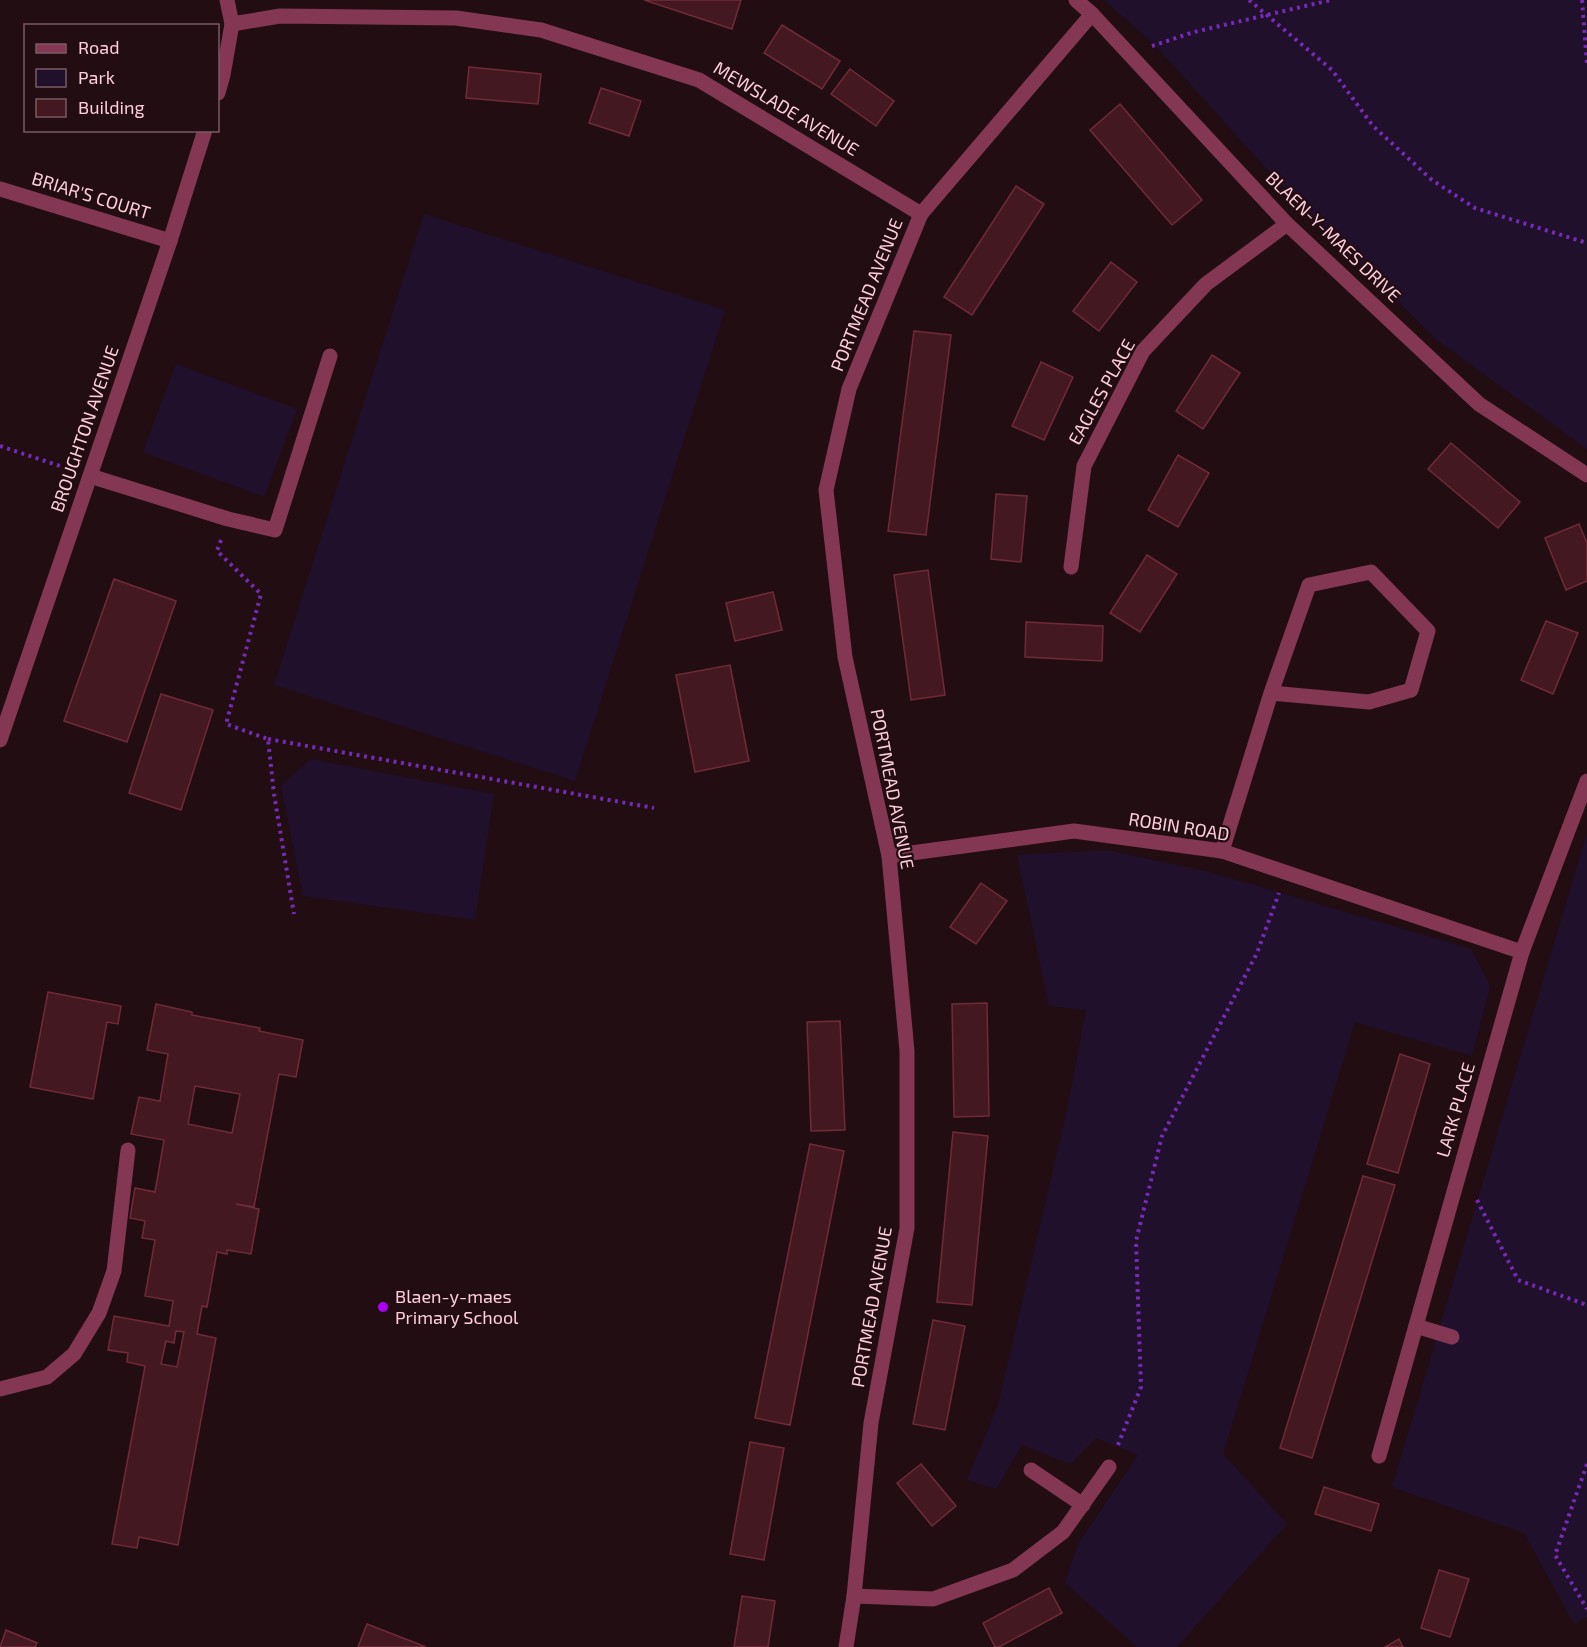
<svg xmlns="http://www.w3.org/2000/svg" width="1587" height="1647" font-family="'Exo 2',sans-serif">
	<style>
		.green { fill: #20102c }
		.building { fill: #441821; stroke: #702a38; stroke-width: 1.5; fill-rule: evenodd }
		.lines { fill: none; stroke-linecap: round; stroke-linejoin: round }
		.path { stroke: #752bb6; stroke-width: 4; stroke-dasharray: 3 4.5; stroke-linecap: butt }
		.minor { stroke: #833753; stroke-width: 15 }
		.poi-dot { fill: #ad00f9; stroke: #220d12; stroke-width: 2 }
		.labels { text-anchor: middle; stroke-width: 4.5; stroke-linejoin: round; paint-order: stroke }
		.street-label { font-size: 18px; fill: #ffcedc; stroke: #220d12 }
		.poi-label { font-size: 18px; fill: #ffcedc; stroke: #220d12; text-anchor: start }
	</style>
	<rect width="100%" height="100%" fill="#220d12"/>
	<g class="green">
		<path d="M1104 0H1587V449L1437 340 1292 197 1153 43Z"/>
		<path d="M424 214 725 310 575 781 274 685Z"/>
		<path d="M176 364 297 409 264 497 143 452Z"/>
		<path d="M311 759 494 794 475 920 303 896 281 786Z"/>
		<path d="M1587 833V1617L1574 1624 1524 1533 1392 1487Z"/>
		<path d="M1106 850 1206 871 1471 949 1490 986 1472 1056 1355 1022 1223 1454 1287 1524 1177 1647H1137L1065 1583 1078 1544 1138 1455 1096 1438 1070 1464 1022 1445 996 1489 967 1480 998 1405 1068 1106 1086 1010 1049 1006 1017 855Z"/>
	</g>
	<g class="building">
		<path d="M644 0H741L732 29Z"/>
		<path d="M782 25 840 61 822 89 764 53Z"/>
		<path d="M469 67 541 74 538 104 466 98Z"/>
		<path d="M850 69 894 101 876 126 831 94Z"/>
		<path d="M601 88 641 101 629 136 589 123Z"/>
		<path d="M1120 104 1202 200 1172 225 1090 130Z"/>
		<path d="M1016 186 1044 204 972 315 944 297Z"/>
		<path d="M1111 262 1137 282 1099 331 1073 311Z"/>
		<path d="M914 331 951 335 926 535 888 531Z"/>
		<path d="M1212 355 1240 373 1203 429 1176 411Z"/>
		<path d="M1041 362 1073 377 1044 440 1012 426Z"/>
		<path d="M1451 443 1520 502 1498 528 1428 469Z"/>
		<path d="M1178 455 1209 473 1178 527 1148 510Z"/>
		<path d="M996 494 1027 496 1021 562 991 559Z"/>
		<path d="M1579 524 1587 543V581L1566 590 1545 538Z"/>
		<path d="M1147 555 1177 574 1140 632 1110 613Z"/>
		<path d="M928 570 945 695 911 700 894 575Z"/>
		<path d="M114 579 176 601 127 742 64 721Z"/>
		<path d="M773 592 782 630 735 641 726 603Z"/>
		<path d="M1546 621 1578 633 1553 694 1521 680Z"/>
		<path d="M1026 622 1103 626 1102 661 1025 657Z"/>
		<path d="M730 665 749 761 695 772 676 675Z"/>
		<path d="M161 694 213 710 181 810 129 793Z"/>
		<path d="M981 883 1007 901 976 944 950 927Z"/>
		<path d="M48 992 121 1006 118 1024 107 1022 93 1099 30 1087Z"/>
		<path d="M987 1003 989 1116 954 1117 952 1004Z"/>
		<path d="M156 1004 192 1012V1015L260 1028 259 1031 303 1040 296 1077 279 1074 254 1207 236 1204 259 1209 251 1254 227 1250V1254L217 1252 207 1307 202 1306 197 1334 216 1338 178 1545 139 1537 137 1548 112 1544 145 1366 127 1362 128 1353 108 1350 114 1316 169 1326 173 1301 145 1296 155 1240 142 1238 145 1221 130 1218 135 1188 155 1192 164 1140 131 1134 139 1097 160 1101 168 1054 147 1050ZM195 1086 240 1094 232 1133 188 1124ZM176 1331 184 1332 177 1367 161 1364 166 1341 174 1343Z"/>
		<path d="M840 1021 845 1130 811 1131 807 1022Z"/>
		<path d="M1400 1054 1430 1064 1398 1173 1367 1164Z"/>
		<path d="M953 1132 988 1136 972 1305 937 1302Z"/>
		<path d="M810 1144 844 1151 790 1425 755 1418Z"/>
		<path d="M1363 1176 1395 1185 1312 1458 1280 1448Z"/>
		<path d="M933 1320 965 1326 945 1430 913 1424Z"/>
		<path d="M750 1442 784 1448 764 1560 730 1554Z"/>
		<path d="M921 1464 956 1506 932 1526 897 1483Z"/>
		<path d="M1324 1487 1379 1504 1371 1531 1315 1514Z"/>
		<path d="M1439 1570 1469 1579 1450 1637 1421 1628Z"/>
		<path d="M1049 1588 1062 1613 999 1647H995L983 1623Z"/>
		<path d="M742 1596 775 1601 768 1647H734Z"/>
		<path d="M367 1624 426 1647H358Z"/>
		<path d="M6 1630 37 1643 35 1647H0Z"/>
		<path d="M1399 1639 1403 1647H1385Z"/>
	</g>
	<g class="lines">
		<g class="path">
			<path d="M1249 0 1332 70 1373 126 1432 180 1475 208 1587 243"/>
			<path d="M1582 0 1587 64"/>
			<path d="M1152 46 1194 32 1331 0"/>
			<path d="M0 446 69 469"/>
			<path d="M221 540 217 551 261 594 226 724 268 739 274 794 294 914"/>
			<path d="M268 739 654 808"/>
			<path d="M1477 1200 1518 1280 1587 1305"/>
			<path d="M1118 1445 1141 1387 1136 1241 1162 1136 1257 953 1279 893"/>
			<path d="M1587 1464 1555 1555 1587 1609"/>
		</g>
		<g class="minor">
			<path d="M1076 0 1092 14 1287 224 1479 404 1587 475"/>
			<path d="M232 24 280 16 456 18 541 30 699 80 921 214"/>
			<path d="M218 93 223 75 232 24 227 0"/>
			<path d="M0 189 170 241"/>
			<path d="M90 476 228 519 275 530 330 356"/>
			<path d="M1071 567 1084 466 1143 351 1206 284 1287 224"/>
			<path d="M0 740 170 241 205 130"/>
			<path d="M1222 851 1271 693 1309 585 1371 572 1428 631 1411 690 1369 702 1271 693"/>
			<path d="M889 856 1074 831 1222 851 1522 952"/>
			<path d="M1416 1326 1452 1337"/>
			<path d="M0 1389 47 1377 74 1354 99 1313 114 1271 128 1150"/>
			<path d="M1379 1456 1522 952 1587 781"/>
			<path d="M1031 1470 1083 1505"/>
			<path d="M854 1596 933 1599 1013 1570 1063 1532 1109 1467"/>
			<path d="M846 1647 854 1596 871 1423 907 1228V1051L889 856 845 657 826 490 849 389 921 214 1092 14"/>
		</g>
	</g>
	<circle class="poi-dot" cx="383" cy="1307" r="6"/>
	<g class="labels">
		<g class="street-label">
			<text transform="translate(786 109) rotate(31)" y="6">MEWSLADE AVENUE</text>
			<text transform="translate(91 196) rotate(17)" y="6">BRIAR'S COURT</text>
			<text transform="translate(1333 237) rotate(44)" y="6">BLAEN-Y-MAES DRIVE</text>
			<text transform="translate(867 295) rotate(-68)" y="6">PORTMEAD AVENUE</text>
			<text transform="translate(1102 392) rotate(-61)" y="6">EAGLES PLACE</text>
			<text transform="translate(85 429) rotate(-71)" y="6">BROUGHTON AVENUE</text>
			<text transform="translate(892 789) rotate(79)" y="6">PORTMEAD AVENUE</text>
			<text transform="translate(1179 827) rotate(9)" y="6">ROBIN ROAD</text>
			<text transform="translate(1456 1110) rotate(-74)" y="6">LARK PLACE</text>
			<text transform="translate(872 1307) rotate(-80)" y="6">PORTMEAD AVENUE</text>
		</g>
		<g class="poi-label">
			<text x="395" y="1303">Blaen-y-maes<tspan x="395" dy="21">Primary School</tspan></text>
		</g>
	</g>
	<rect x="24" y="24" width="195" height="108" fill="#220d12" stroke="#7a5a63" stroke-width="1.5"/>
	<rect x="36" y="44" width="30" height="9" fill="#833753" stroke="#7a5a63" stroke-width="1.5"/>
	<text x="78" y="54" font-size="18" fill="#ffcedc">Road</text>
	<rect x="36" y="69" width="30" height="18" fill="#20102c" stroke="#7a5a63" stroke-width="1.5"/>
	<text x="78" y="84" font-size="18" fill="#ffcedc">Park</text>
	<rect x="36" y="99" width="30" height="18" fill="#441821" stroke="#7a5a63" stroke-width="1.5"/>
	<text x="78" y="114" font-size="18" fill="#ffcedc">Building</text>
</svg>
